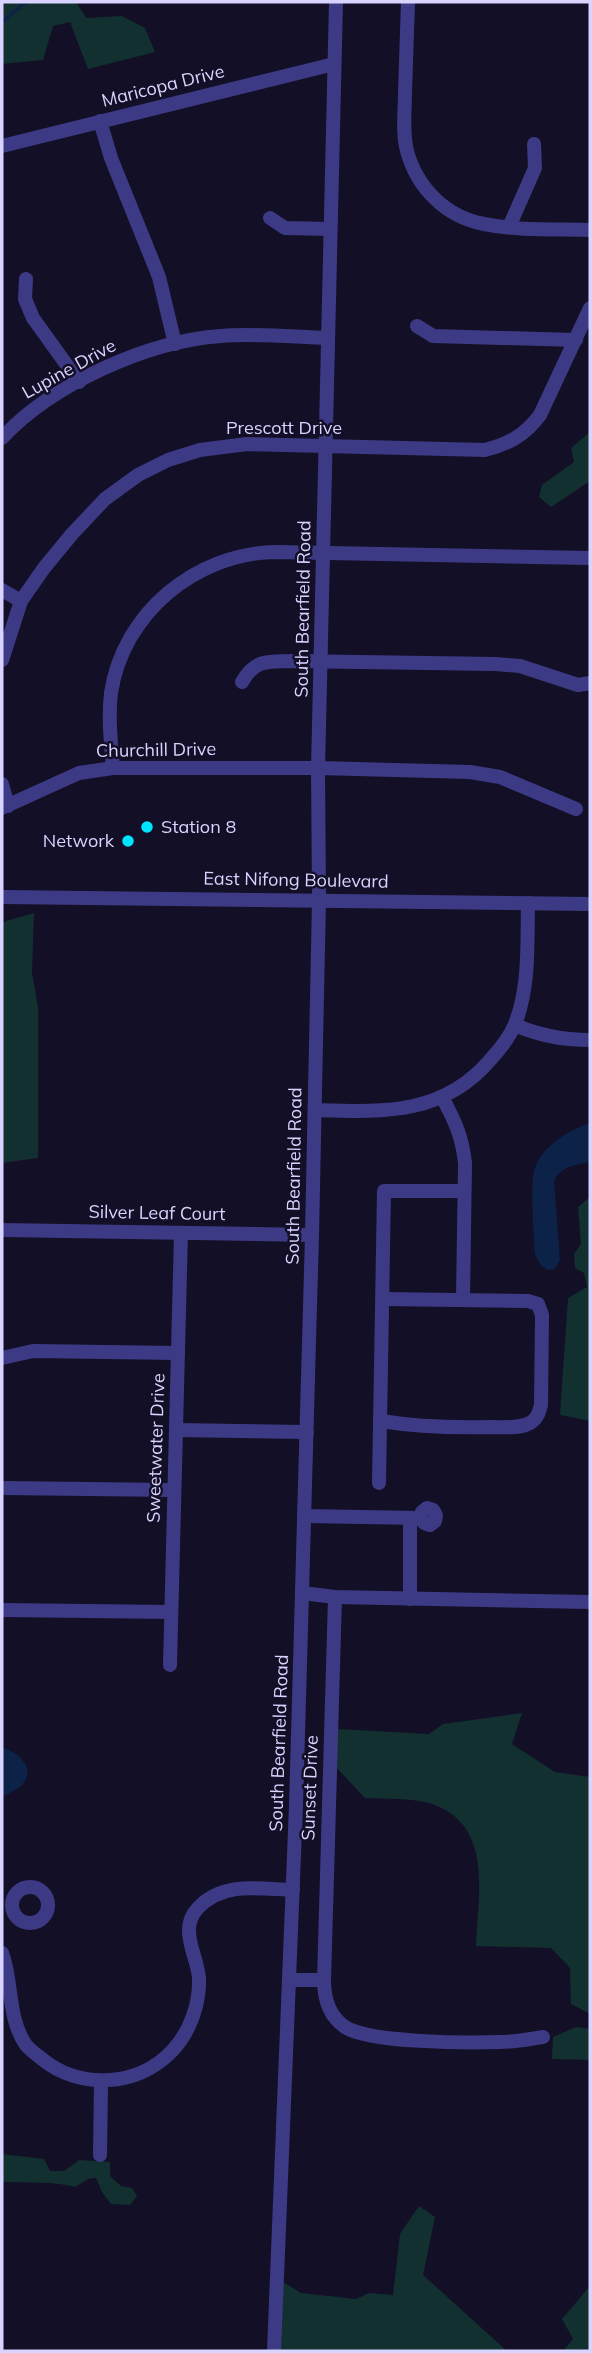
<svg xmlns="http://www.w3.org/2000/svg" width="592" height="2353" font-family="Mulish,sans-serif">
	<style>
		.green { fill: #12302f }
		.water { fill: #0c2248 }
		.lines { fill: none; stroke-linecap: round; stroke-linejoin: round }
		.stream { stroke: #0c2248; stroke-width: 3.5 }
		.minor { stroke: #3d3a85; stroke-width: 14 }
		.poi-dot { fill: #00e5ff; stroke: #130f26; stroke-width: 2.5 }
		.labels { text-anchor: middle; stroke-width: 5; stroke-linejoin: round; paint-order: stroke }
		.street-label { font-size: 18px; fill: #d9d4ff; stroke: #130f26 }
		.poi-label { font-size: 18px; fill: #d9d4ff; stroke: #130f26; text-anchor: start }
	</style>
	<rect width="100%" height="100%" fill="#130f26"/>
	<g class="green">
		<path d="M2 2H76L86 18 122 16 145 28 155 52 88 69 70 22 53 26 43 60 2 64Z"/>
		<path d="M590 432V481L551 507 539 497 542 485 574 462 571 448Z"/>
		<path d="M34 913 32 973 38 1007V1158L2 1163V924L6 921Z"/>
		<path d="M590 1197V1421L560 1415 568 1298 587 1287 584 1273 575 1268 574 1254 581 1244 578 1207Z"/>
		<path d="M522 1713 512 1744 555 1772 590 1777V2014L571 2004 570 1968 551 1948 476 1946C478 1893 494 1823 429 1803 410 1798 385 1799 365 1798L336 1767 337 1729 429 1734 443 1724Z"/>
		<path d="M576 2027 590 2029V2060L552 2059 553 2037Z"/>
		<path d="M2 2154 44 2159 50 2171H64L79 2160 110 2162V2176L121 2186 132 2188 137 2196 130 2205 111 2204 102 2192 96 2178 88 2179 75 2187C52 2181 26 2183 2 2182Z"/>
		<path d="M419 2206 435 2217 423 2275 507 2351H280L283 2282 301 2293 356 2299 369 2293 393 2295 400 2234Z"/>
		<path d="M590 2286V2351H563L573 2339 562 2319Z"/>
	</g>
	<g class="water">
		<path d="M590 1123V1162C575 1165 560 1166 554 1182L560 1260 555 1269 547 1270 540 1264 535 1254C534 1234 530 1188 534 1171 541 1146 568 1131 590 1123Z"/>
		<path d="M2 1747C34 1759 38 1784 2 1796Z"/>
	</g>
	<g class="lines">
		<path class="stream" d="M2 22 26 2"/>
		<g class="minor">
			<path d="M408 2C407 32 406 62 405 92 405 111 402 132 407 151 417 188 446 217 484 224 518 231 555 229 590 230"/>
			<path d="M100 121 111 158 159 277 175 344"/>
			<path d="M2 146 334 64"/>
			<path d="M270 218 285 228 330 229"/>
			<path d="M509 227 535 168 534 144"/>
			<path d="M26 279 25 299 33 318 79 382"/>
			<path d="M417 326 433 336 576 340"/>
			<path d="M2 438C52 384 148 341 221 336 256 333 293 337 328 338"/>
			<path d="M2 590 21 601"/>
			<path d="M2 660 21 601 44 568 72 534 105 499 138 475 168 460 200 450 247 444 485 450C509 444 525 435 540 415L590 308"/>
			<path d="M242 682C255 659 267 662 291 661L495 664 520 666 578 685 590 683"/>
			<path d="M113 768C111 743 108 718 111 693 123 613 196 553 276 552L590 558"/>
			<path d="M2 784 8 806"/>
			<path d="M2 808 79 773 113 768H318L470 772 500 777 576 809"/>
			<path d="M2 897 590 904"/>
			<path d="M515 1025C540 1036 563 1040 590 1040"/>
			<path d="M442 1097C455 1121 462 1136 465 1163L463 1300"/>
			<path d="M315 1110C382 1112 443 1116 491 1059 500 1049 510 1037 515 1024 530 986 527 943 528 903"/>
			<path d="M2 1230 312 1235"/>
			<path d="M2 1358 33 1351 178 1353"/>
			<path d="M381 1421C418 1427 453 1428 491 1427 503 1427 519 1429 530 1423 537 1419 539 1413 541 1405L542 1315 538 1304 528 1301 383 1299"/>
			<path d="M176 1430 307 1432"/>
			<path d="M379 1483 384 1191H464"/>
			<path d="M2 1488 174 1490"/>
			<path d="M304 1516 420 1518 424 1523 430 1525 435 1521 436 1515 433 1510 427 1508 422 1512 420 1518"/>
			<path d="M302 1593 335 1597 590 1602"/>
			<path d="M335 1597 324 1980C324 1999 329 2016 345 2027 370 2043 468 2043 500 2042 515 2042 529 2039 543 2037"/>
			<path d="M410 1599V1518"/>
			<path d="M2 1610 171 1612"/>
			<path d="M170 1665 181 1233"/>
			<circle cx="30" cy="1905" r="18"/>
			<path d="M2 1953C13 1982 7 2018 26 2045 30 2050 37 2055 42 2059 80 2090 138 2087 172 2051 190 2032 200 2004 199 1978 197 1954 178 1929 198 1908 223 1881 260 1889 293 1890"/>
			<path d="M289 1980H324"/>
			<path d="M100 2155 101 2081"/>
			<path d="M274 2351 296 1806 312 1235 319 900 318 768 336 2"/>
		</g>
	</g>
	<g class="poi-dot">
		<circle cx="147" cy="827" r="7"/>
		<circle cx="128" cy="841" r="7"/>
	</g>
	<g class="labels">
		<g class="street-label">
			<text transform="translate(163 86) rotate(-14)" y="6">Maricopa Drive</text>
			<text transform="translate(69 369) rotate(-29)" y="6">Lupine Drive</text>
			<text x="284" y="434">Prescott Drive</text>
			<text transform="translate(303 609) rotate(-89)" y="6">South Bearfield Road</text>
			<text transform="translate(156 750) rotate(-1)" y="6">Churchill Drive</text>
			<text transform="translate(296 880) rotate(1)" y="6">East Nifong Boulevard</text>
			<text transform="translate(294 1176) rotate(-89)" y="6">South Bearfield Road</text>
			<text transform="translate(157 1213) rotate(1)" y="6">Silver Leaf Court</text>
			<text transform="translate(156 1448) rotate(-88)" y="6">Sweetwater Drive</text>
			<text transform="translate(279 1743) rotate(-88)" y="6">South Bearfield Road</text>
			<text transform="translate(310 1788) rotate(-88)" y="6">Sunset Drive</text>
		</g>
		<g class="poi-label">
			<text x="161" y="833">Station 8</text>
			<text x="114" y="847" text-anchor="end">Network</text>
		</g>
	</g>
	<rect width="592" height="2353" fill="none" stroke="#d9d4ff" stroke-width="7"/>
</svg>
